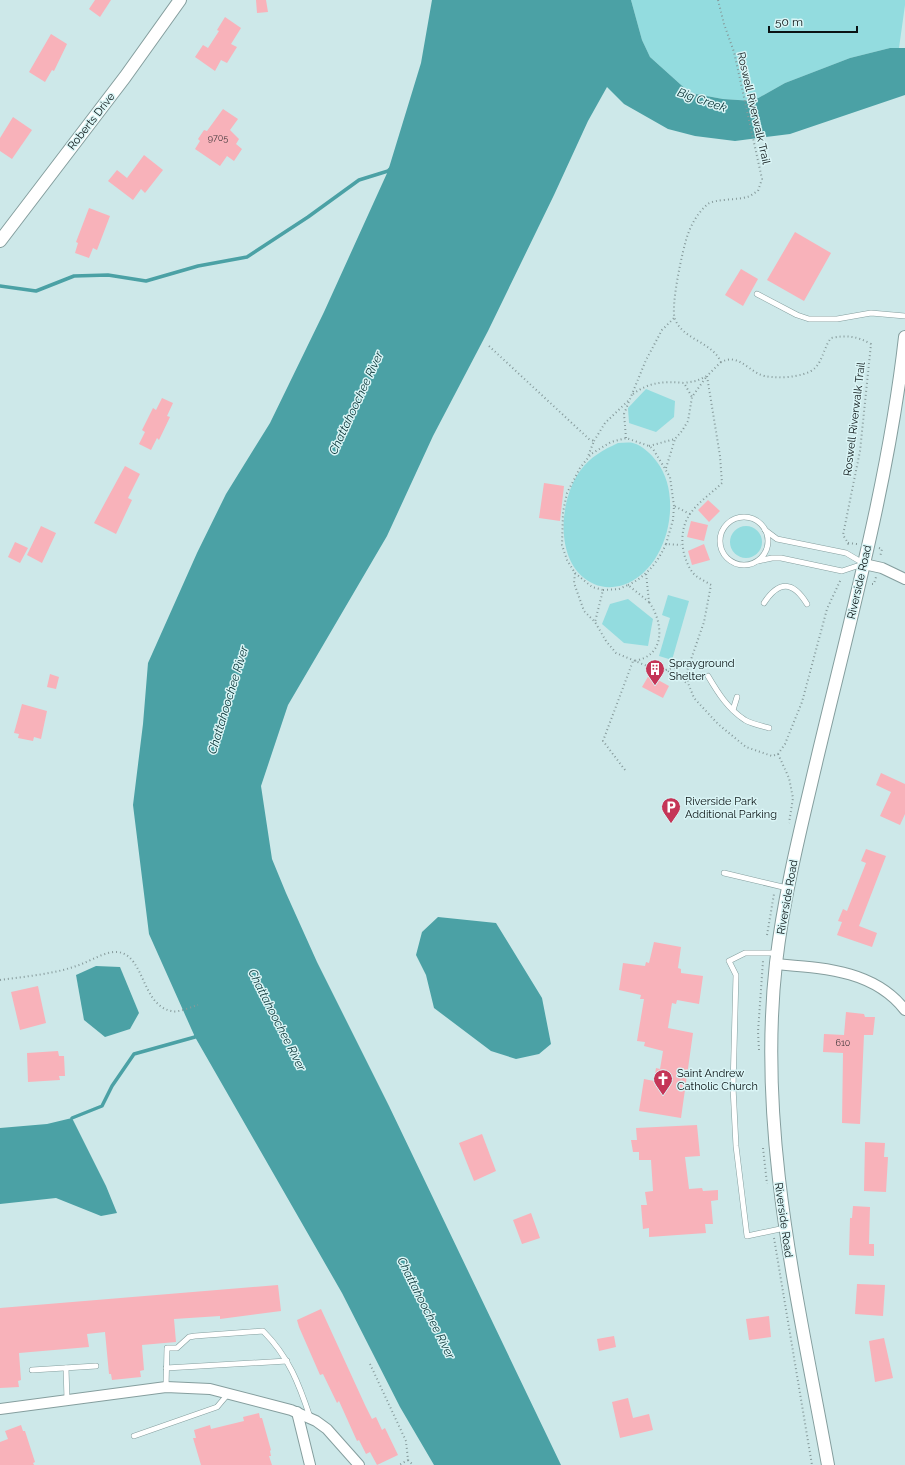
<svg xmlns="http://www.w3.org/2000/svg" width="905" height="1465" font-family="Raleway,sans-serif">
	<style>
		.green { fill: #93dcdf }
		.water { fill: #4ba1a5 }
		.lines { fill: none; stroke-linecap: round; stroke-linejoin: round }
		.stream { stroke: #4ba1a5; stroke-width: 3.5 }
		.building { fill: #f8b2ba }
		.service-casing { stroke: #859e9e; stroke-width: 6 }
		.minor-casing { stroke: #859e9e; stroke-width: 12 }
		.tertiary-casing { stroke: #859e9e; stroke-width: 14 }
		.path { stroke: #869a9b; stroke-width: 2; stroke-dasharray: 1 3; stroke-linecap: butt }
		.service { stroke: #fff; stroke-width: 5 }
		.minor { stroke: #fff; stroke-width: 10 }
		.tertiary { stroke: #fff; stroke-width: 12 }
		.labels { text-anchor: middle; stroke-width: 3; stroke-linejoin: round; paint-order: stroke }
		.number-label { font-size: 9px; fill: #463b3e }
		.street-label { font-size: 11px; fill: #0a1314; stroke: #daf5f6 }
		.poi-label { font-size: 11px; fill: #0a1314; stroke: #daf5f6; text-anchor: start }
		.water-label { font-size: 12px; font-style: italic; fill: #093436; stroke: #daf5f6 }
	</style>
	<rect width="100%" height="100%" fill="#cde8e9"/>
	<g class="green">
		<path d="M631 0H905V5L899 48H890L850 58 785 83 753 101 723 99 690 93 650 57 642 40Z"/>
		<path d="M646 389 675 401 674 417 656 432 629 423 628 408Z"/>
		<path d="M618 443C623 443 629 442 633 443 643 446 651 454 657 462 684 497 668 570 623 585 613 588 603 588 594 584 554 567 558 501 580 471 590 457 603 450 618 443Z"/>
		<circle cx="746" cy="542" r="16"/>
		<path d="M668 595 689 601 672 660 659 656 670 618 662 615Z"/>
		<path d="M628 599 653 619 648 646 624 643 602 624 610 604Z"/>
	</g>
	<g class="water">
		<path d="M432 0H631L642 40 650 57 690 93 723 99 753 101 785 83 850 58 890 48H905V95L790 134 735 141 695 136 668 129 624 104 607 87 588 121 554 195 488 331 433 436 387 536 288 705 261 786 272 859 286 893 317 962 389 1106 561 1465H434L400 1407 342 1293 195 1037 149 934 133 805 143 724 148 663 197 553 226 494 270 423 324 312 388 171 421 63Z"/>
		<path d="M438 917 496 923 542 998 551 1044 539 1054 516 1059 491 1051 434 1008 426 975 416 955 422 932Z"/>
		<path d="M96 966 120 967 139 1013 130 1029 105 1037 84 1020 76 975Z"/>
		<path d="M72 1118 106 1186 117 1213 101 1216 56 1198 0 1204V1128L47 1124Z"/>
	</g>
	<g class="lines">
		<g class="stream">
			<path d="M0 286 36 291 74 276 108 275 146 281 198 266 247 257 308 217 359 180 388 171 391 168"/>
			<path d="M72 1118 102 1106 112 1086 134 1054 195 1037 197 1034"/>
		</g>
	</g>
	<g class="building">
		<path d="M95 0H111L100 17 89 9Z"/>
		<path d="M256 0H266L268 12 257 13Z"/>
		<path d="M225 17 241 28 231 44 237 47 227 63 221 60 215 71 195 57 203 45 208 48 219 31 217 30Z"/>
		<path d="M51 34 67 44 54 71 52 70 45 82 29 72Z"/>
		<path d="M223 109 238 119 230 130 239 139 236 144 242 149 234 161 227 156 220 166 195 149 200 141 198 139 204 130 207 131Z"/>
		<path d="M13 117 32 130 12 159 0 151V138Z"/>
		<path d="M144 155 163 170 145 193 141 189 133 200 108 181 117 170 127 178Z"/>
		<path d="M89 208 110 216 97 250 93 248 89 258 75 253 78 243 76 242Z"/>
		<path d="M795 232 831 253 804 301 767 280Z"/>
		<path d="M741 269 758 279 743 306 725 295Z"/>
		<path d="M162 398 173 403 167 416 170 417 159 440 157 438 151 450 139 444 145 432 142 430 153 408 156 410Z"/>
		<path d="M125 466 140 474 128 498 132 500 116 534 94 523Z"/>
		<path d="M544 483 564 486 560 521 539 518Z"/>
		<path d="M708 500 720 511 709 522 698 510Z"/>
		<path d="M691 521 708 525 704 541 687 537Z"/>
		<path d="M41 526 56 533 42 563 27 555Z"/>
		<path d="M15 542 28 548 20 563 8 557Z"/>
		<path d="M704 544 710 560 692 565 688 551Z"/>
		<path d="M50 674 59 677 56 689 47 687Z"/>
		<path d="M649 675 669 686 663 698 642 687Z"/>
		<path d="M22 704 47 711 41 739 34 737 33 741 18 738 19 734 14 733Z"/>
		<path d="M881 773 905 784V814L900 825 880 816 891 792 876 785Z"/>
		<path d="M866 849 886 856 859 926 877 933 872 947 837 935 842 922 838 921 843 909 847 911 866 863 861 861Z"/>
		<path d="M654 942 681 947 678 968 681 969V973L703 976 699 1004 677 1000 676 1004 672 1003 668 1028 693 1033 681 1118 639 1111 644 1079 654 1081 656 1068 660 1069 663 1051 644 1046 645 1042 637 1041 644 999H640L641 995 619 990 623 963 645 966 646 962 649 963Z"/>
		<path d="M38 986 46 1023 20 1030 11 992Z"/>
		<path d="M846 1012 864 1014 865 1017H875L873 1035H864L860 1124 842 1123 843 1053 823 1052 824 1034 844 1035Z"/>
		<path d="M58 1051 59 1056H64L65 1076H59L60 1080 28 1082 27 1053Z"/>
		<path d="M697 1125 700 1156 685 1157 689 1189 702 1188 703 1191 718 1190V1200L711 1201 713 1224H705L706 1233 649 1237V1228L643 1229 641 1205H647L645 1192 653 1191 651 1160H639V1152H633L631 1140H637L636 1128Z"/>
		<path d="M482 1134 496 1171 474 1181 459 1143Z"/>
		<path d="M865 1142 885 1143 884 1157H888L886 1192 864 1191Z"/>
		<path d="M853 1206 870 1207 869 1244H874V1256L849 1255 850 1218H852Z"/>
		<path d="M531 1213 540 1238 522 1244 513 1220Z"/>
		<path d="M857 1284 885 1285 883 1316 855 1314Z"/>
		<path d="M278 1285 281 1311 220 1319V1316L174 1319 176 1342 142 1345 144 1370 140 1371 141 1377 112 1380 111 1374H109L105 1332 87 1334 89 1347 19 1353 21 1380 18 1381 19 1387 0 1388V1308Z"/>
		<path d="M321 1309 365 1405 372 1419 376 1417 382 1430 385 1428 398 1455 377 1465 370 1452 366 1454 359 1440 357 1441 339 1401 337 1403 323 1374 320 1375 299 1327 297 1320Z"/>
		<path d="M769 1316 771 1337 749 1340 746 1319Z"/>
		<path d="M614 1336 616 1347 599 1351 597 1339Z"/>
		<path d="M884 1338 893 1378 875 1382 869 1341Z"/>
		<path d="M628 1398 633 1418 649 1414 653 1430 620 1438 612 1402Z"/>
		<path d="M259 1413 260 1418H262L271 1450 270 1451 271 1456H269L272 1465H201L193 1438H196L194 1430 210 1425 211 1429 244 1421 243 1417Z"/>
		<path d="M21 1425 23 1431H25L35 1462 33 1463 34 1465H0V1442L8 1439 5 1431Z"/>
	</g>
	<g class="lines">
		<defs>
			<g id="service">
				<path d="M757 294 797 315 809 319H837L871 313 905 316"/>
				<circle cx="744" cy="541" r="24"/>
				<path d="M765 530 777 539 846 553 863 563"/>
				<path d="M758 561 772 558H781L842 571 863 564"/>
				<path d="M764 603C779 580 793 581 807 604"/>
				<path d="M708 676C718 693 728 709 745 720 752 724 762 726 769 728"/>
				<path d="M733 710 737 697"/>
				<path d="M724 873 787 888"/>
				<path d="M778 953H745L729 961 736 975 733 1087 736 1146 747 1236 785 1228"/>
				<path d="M66 1368 67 1400"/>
				<path d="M166 1368 287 1361"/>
				<path d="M32 1370 96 1366"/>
				<path d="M166 1387 167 1348H177L189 1337 195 1336 263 1331C289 1357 299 1384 310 1417"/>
				<path d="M134 1436 217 1407 228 1394"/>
			</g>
			<g id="minor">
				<path d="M864 564 882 568 905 579"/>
				<path d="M776 964C823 968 874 970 905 1010"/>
				<path d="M0 1409 166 1387 210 1389 291 1410 316 1421 327 1429 359 1465"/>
				<path d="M297 1412 310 1465"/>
			</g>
			<g id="tertiary">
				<path d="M0 241 125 77 180 0"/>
				<path d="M828 1465C798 1299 757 1132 776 963 784 894 801 827 817 759 850 620 889 479 905 337"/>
			</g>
		</defs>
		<use href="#service" class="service-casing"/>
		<use href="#minor" class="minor-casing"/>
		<use href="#tertiary" class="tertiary-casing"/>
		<g class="path">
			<path d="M718 0 724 24 734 52 762 179 758 191C754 193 751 196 747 197 738 200 714 199 708 204 699 211 692 223 688 234 683 247 670 308 675 319 683 340 711 341 721 362 737 354 745 367 759 374 771 380 805 378 815 368 823 360 824 347 831 338 846 335 857 336 871 344L860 451 843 535 848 543V545"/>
			<path d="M489 346 589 439 594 441 588 456"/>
			<path d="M721 362 707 376 720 456 722 483C712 493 698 502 690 514 678 531 681 557 693 573 697 578 705 581 711 585L704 622 687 671 688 683 694 698 718 724 746 747 772 756 778 754 785 744 802 702 827 609 841 579"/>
			<path d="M633 394C649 382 665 381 684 383L692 397"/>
			<path d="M626 438 624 414 630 399 646 360 662 330 674 318"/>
			<path d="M594 441 605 423 629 400"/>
			<path d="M649 446 675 439 682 431 688 421 692 397 707 376 696 381 684 383"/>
			<path d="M666 468 675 439"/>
			<path d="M674 506 670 477 653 449 649 446 626 438 611 442 591 454 580 468 567 493 563 512 562 545 567 560 575 573 574 583 584 611 595 622 606 641 616 653 647 666 666 670 687 683"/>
			<path d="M848 543 857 544"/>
			<path d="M666 544 673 520 674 506 690 514"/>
			<path d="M879 548 882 549 880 557"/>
			<path d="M575 573 592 587 603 590 595 622"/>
			<path d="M872 584H874L876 577"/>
			<path d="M628 585C646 577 658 562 666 544L681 545"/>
			<path d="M603 590 619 589 628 585 649 602 646 573"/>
			<path d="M666 670 689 663"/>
			<path d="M778 754 789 778 793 798 789 823"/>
			<path d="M625 770 603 741 633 661C666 657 664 623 649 602"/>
			<path d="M767 935 774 894"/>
			<path d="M0 980C28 976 58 974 84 963 94 959 107 951 118 952 145 956 141 1004 171 1011 179 1013 190 1007 198 1005"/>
			<path d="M759 1050 758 1032 763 961"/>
			<path d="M763 1148 767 1184"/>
			<path d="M774 1238 812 1465"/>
			<path d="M370 1364 406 1441 408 1460 399 1465"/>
			<path d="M408 1460 413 1465"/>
		</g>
		<use href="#service" class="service"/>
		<use href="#minor" class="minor"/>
		<use href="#tertiary" class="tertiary"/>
	</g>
	<defs>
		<symbol id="building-pin" viewBox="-11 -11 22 30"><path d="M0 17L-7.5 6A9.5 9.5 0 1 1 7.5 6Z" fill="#c53557" stroke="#daf5f6"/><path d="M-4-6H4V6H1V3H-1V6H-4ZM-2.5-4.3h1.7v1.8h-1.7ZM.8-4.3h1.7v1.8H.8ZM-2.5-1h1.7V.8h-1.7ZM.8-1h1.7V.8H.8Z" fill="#fff"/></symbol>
		<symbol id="parking-pin" viewBox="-11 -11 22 30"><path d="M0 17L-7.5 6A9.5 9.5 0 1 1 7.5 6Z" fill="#c53557" stroke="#daf5f6"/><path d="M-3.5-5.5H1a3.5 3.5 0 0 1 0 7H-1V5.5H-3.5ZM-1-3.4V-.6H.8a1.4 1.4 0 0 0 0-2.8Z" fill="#fff"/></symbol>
		<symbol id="church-pin" viewBox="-11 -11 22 30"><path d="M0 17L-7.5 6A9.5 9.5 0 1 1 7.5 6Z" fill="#c53557" stroke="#daf5f6"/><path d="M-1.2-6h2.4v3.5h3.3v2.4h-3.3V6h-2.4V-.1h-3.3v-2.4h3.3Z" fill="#fff"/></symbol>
	</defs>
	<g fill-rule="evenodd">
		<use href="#building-pin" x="644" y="658" width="22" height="30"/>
		<use href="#parking-pin" x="660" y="796" width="22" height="30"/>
		<use href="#church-pin" x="652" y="1068" width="22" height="30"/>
	</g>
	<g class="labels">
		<g class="number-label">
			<text x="218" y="141">9705</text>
			<text x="843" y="1046">610</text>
		</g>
		<g class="street-label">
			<text transform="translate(754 108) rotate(77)" y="4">Roswell Riverwalk Trail</text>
			<text transform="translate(91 121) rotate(-52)" y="4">Roberts Drive</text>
			<text transform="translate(854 419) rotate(-83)" y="4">Roswell Riverwalk Trail</text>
			<text transform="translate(859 582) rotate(-77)" y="4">Riverside Road</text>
			<text transform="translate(787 897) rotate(-80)" y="4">Riverside Road</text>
			<text transform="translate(784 1220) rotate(82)" y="4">Riverside Road</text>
		</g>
		<g class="poi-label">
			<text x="669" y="667">Sprayground<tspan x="669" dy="13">Shelter</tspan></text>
			<text x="685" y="805">Riverside Park<tspan x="685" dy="13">Additional Parking</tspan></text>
			<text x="677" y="1077">Saint Andrew<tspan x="677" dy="13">Catholic Church</tspan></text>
		</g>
		<g class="water-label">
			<text transform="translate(702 100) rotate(19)" y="4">Big Creek</text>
			<text transform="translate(356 403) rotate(-65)" y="4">Chattahoochee River</text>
			<text transform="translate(228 700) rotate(-73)" y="4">Chattahoochee River</text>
			<text transform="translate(277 1020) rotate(63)" y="4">Chattahoochee River</text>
			<text transform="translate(426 1308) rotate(63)" y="4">Chattahoochee River</text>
		</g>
	</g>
	<path d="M769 26v6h88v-6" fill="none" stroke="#0a1314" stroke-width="2"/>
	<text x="775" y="26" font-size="12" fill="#0a1314" stroke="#daf5f6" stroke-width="3" paint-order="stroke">50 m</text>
</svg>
